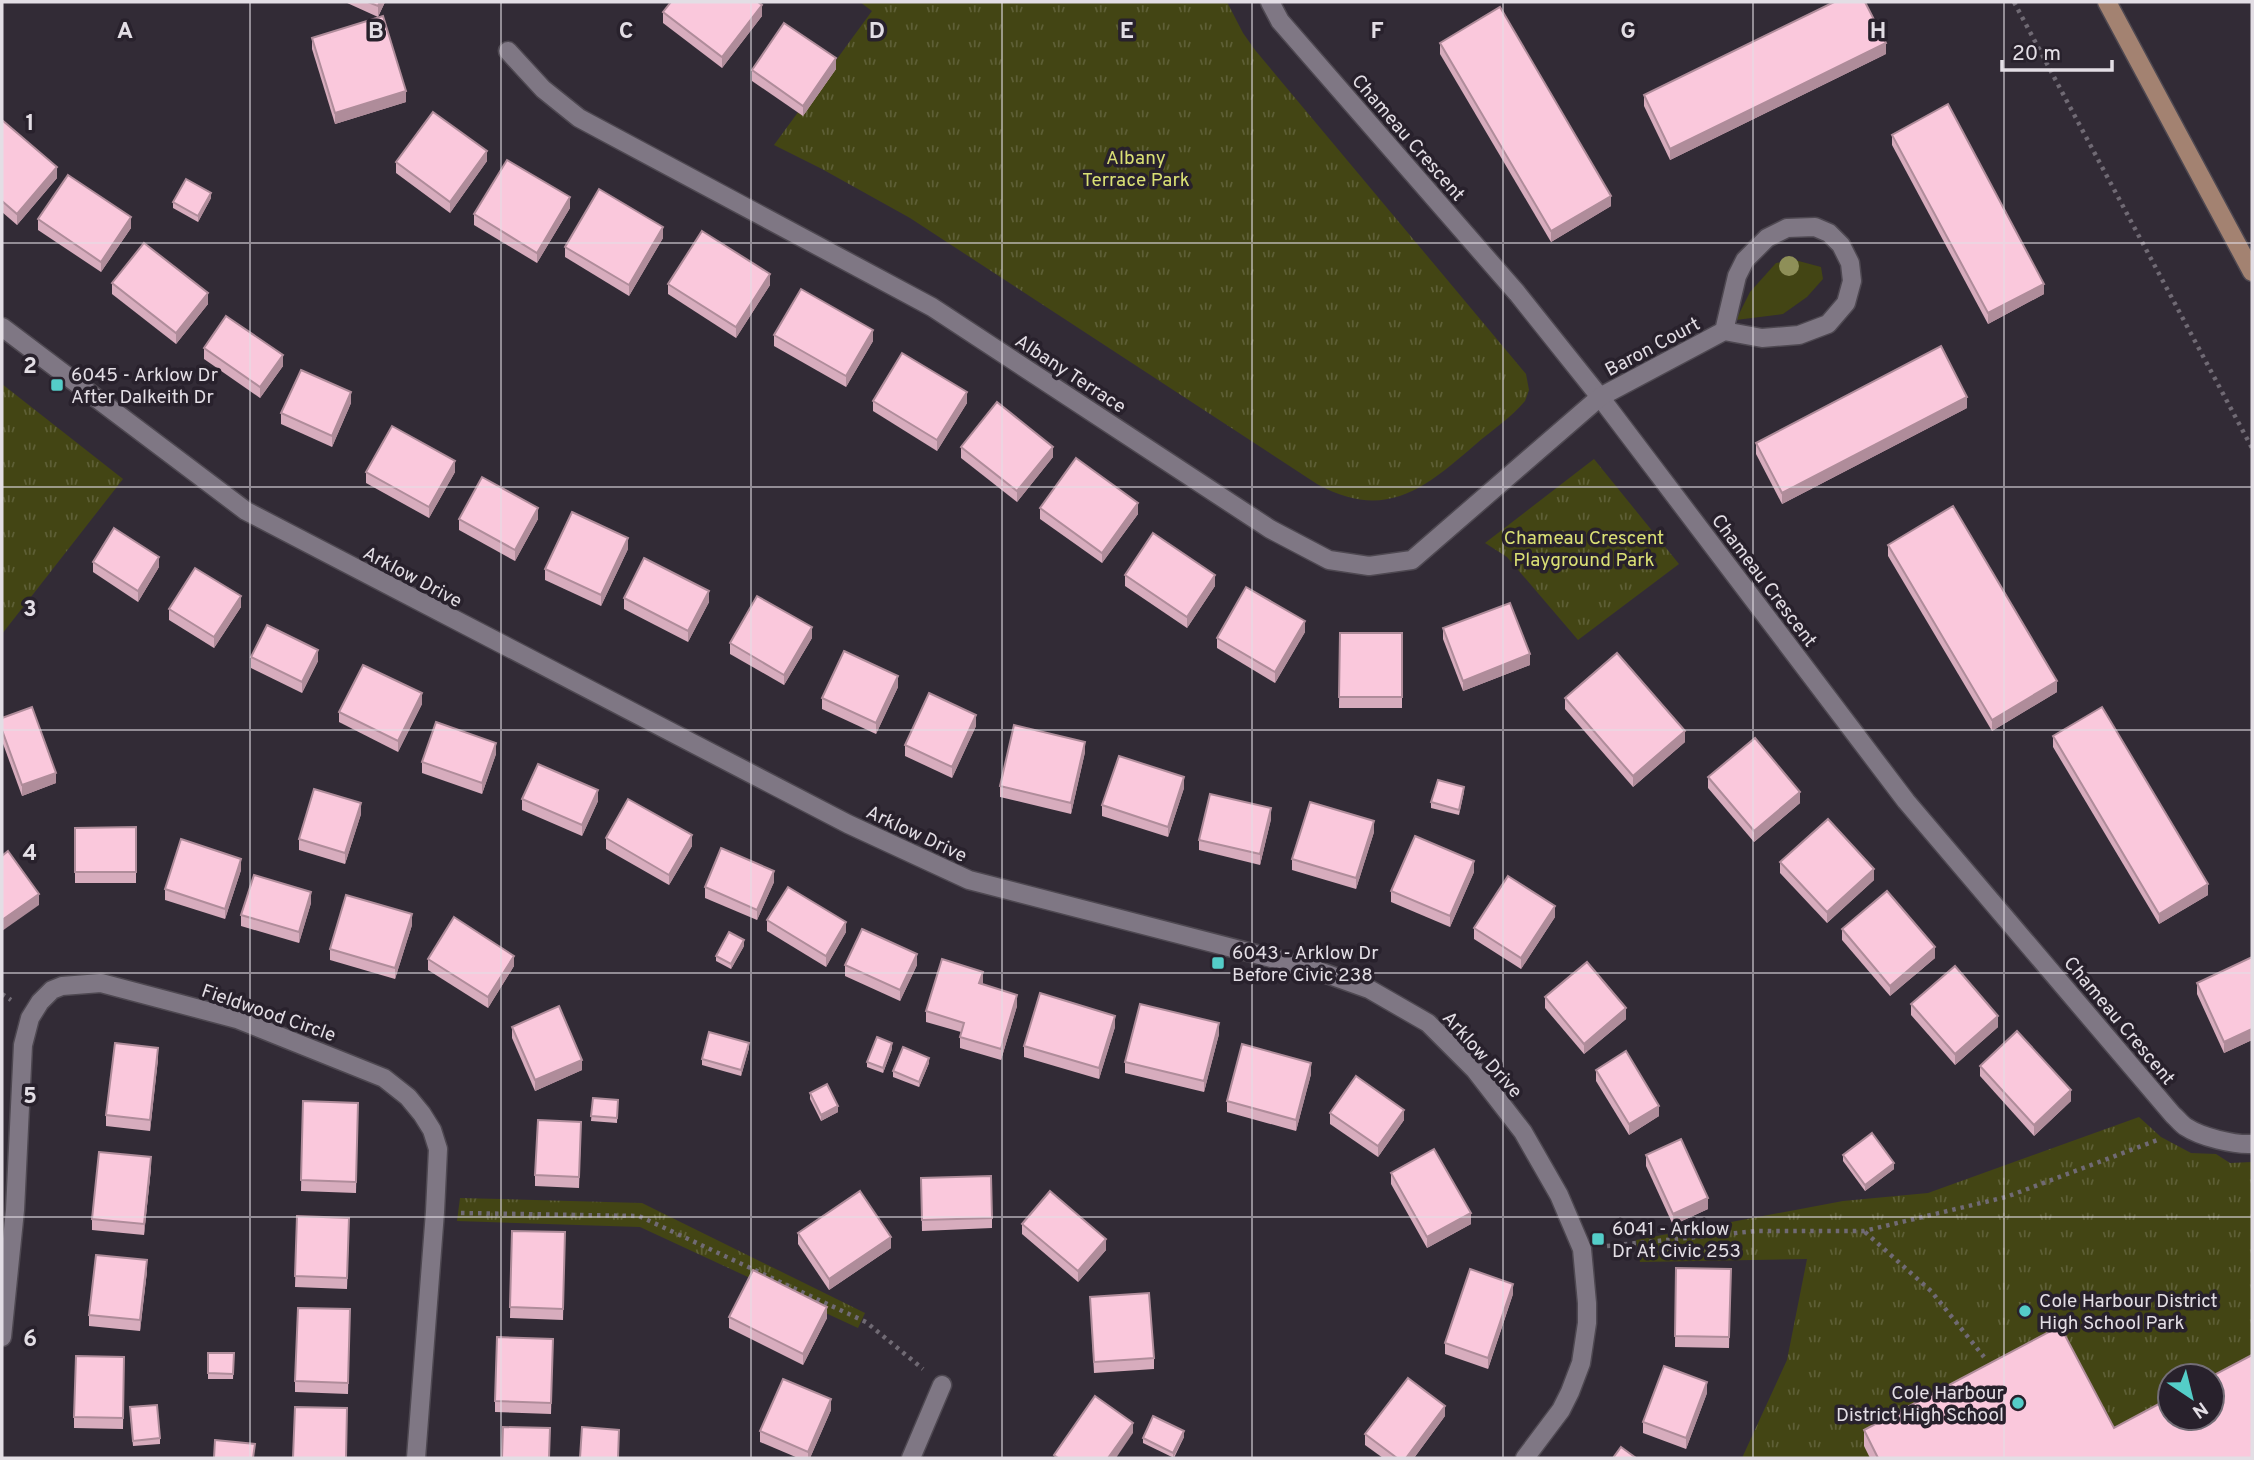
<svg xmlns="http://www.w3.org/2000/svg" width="2254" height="1460" font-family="Overpass,sans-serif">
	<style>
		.green { fill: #434514 }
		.park { fill: url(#park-tufts); fill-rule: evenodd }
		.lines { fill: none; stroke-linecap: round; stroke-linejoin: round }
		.minor-casing { stroke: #4e4851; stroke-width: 21 }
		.secondary-casing { stroke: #4e4851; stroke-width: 21 }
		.path { stroke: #706a74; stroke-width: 4.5; stroke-dasharray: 3.5 5; stroke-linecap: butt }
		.minor { stroke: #7f7784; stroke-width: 18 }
		.secondary { stroke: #a38271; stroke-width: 18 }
		.tree { fill: #8e8f58 }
		.wall { fill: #d7acbd }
		.shaded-wall { fill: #af8c9a }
		.building { fill: #fac8dc; stroke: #af8c9a; stroke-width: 2 }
		.grid { fill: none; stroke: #e3dee5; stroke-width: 2; stroke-opacity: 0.55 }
		.poi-dot { fill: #54cdc8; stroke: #28212c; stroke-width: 2.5 }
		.labels { text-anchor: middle; stroke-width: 7; stroke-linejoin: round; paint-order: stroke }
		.street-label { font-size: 19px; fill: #e3dee5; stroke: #28212c }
		.park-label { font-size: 19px; fill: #dae074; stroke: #28212c }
		.poi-label { font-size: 19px; fill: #e3dee5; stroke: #28212c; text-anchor: start }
		.grid-label { font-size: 23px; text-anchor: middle; font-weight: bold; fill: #e3dee5; stroke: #28212c; stroke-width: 7; stroke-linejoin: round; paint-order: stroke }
	</style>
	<defs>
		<pattern id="park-tufts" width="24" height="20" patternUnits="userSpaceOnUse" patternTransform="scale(1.75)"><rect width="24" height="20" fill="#434514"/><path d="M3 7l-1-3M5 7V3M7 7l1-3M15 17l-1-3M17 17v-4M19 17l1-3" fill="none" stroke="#5e5f36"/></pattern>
	</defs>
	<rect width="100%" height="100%" fill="#322b36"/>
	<path class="green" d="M1795 260 1821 267 1823 279 1807 297 1783 314 1736 320 1750 292 1776 263Z"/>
	<g class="park">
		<path d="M860 2H1227L1243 33 1255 50 1526 374 1529 390 1525 401C1512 417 1492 430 1476 444 1425 488 1386 522 1317 484L910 218 822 169 774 145 872 11Z"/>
		<path d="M2 384 123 479 2 634Z"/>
		<path d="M1594 459 1679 564 1578 640 1507 557 1485 543Z"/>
		<path d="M2139 1117 2161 1137 2191 1153 2216 1154 2230 1163 2252 1162V1458H1742L1787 1360 1807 1259 1640 1262 1636 1240 1843 1201 1928 1193ZM2170 1376H2212V1418H2170Z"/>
		<path d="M460 1198 642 1203 865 1313 858 1328 640 1227 457 1221Z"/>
	</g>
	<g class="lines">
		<defs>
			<g id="minor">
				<path d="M1270 2 1280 21 1517 293 1600 397 1906 801 2173 1115C2177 1118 2181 1124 2186 1127 2201 1137 2234 1145 2252 1144"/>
				<path d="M508 51 543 89 579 118 932 307 1270 529 1329 560 1369 566 1412 560 1600 397 1724 331 1762 338 1799 335 1828 324 1846 303 1852 281 1850 263 1841 245 1829 233 1815 227 1787 228 1767 238 1745 260 1737 276 1724 331"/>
				<path d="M2 327 246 511 848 824 969 880 1310 968 1369 989 1428 1023 1475 1070 1523 1132 1559 1195 1582 1249 1587 1303V1323L1581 1363 1570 1392 1561 1410 1525 1458"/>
				<path d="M2 1337 15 1210 23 1045 30 1018 40 1002 52 990 62 986 101 983 237 1019 384 1078 408 1097 422 1114 432 1130 438 1149 435 1212 416 1458"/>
				<path d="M911 1458 942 1385"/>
			</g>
			<path id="secondary" d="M2107 2 2252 272"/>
		</defs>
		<use href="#minor" class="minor-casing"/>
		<use href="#secondary" class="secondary-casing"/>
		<g class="path">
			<path d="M2014 2 2252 448"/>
			<path d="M2 994 11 1000"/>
			<path d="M461 1213 639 1216 866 1322 923 1369"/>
			<path d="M1865 1232 1931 1291 1984 1357"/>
			<path d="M1607 1246 1756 1231H1864L2006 1197 2160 1139"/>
		</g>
		<use href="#minor" class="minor"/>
		<use href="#secondary" class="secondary"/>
	</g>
	<circle class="tree" cx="1789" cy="266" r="10"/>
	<g class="wall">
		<path d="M345 2H385L378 17Z"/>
		<path d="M663 12 762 16 722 68 663 23Z"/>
		<path d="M312 38 406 102 335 124 312 49Z"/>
		<path d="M1440 43 1611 206 1551 242 1440 54Z"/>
		<path d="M1886 54 1670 160 1644 106V95Z"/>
		<path d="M836 69 803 116 752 81V70Z"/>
		<path d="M2 120 57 178 17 225 2 212Z"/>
		<path d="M1892 135 2044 294 1988 324 1892 145Z"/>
		<path d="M487 161 450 213 396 173V162Z"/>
		<path d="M211 198 198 222 173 208V202Z"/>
		<path d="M570 208 537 263 474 225V214Z"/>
		<path d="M38 219 131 228 101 272 38 230Z"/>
		<path d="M663 238 629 296 565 257V247Z"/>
		<path d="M112 283 208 304 176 344 112 294Z"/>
		<path d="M668 284 770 285 736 338 668 294Z"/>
		<path d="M774 335 873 341 846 387 774 346Z"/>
		<path d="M204 348 283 366 260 398 204 359Z"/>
		<path d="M873 401 967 403 937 451 873 411Z"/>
		<path d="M351 403 332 447 281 424V413Z"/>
		<path d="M1967 408 1782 504 1756 454V443Z"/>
		<path d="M961 447 1053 457 1017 502 961 458Z"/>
		<path d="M366 472H455L429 518 366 483Z"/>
		<path d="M1040 508 1138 514 1102 563 1040 519Z"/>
		<path d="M459 519H538L515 561 459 530Z"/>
		<path d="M1888 545 2057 692 1992 731 1888 556Z"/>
		<path d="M628 549 601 606 545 580V569Z"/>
		<path d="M93 562 159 567 138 602 93 572Z"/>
		<path d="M1125 575 1215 586 1187 628 1125 586Z"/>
		<path d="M624 598 709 602 688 642 624 609Z"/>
		<path d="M241 607 214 648 169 620V609Z"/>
		<path d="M1443 628 1530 665 1463 691 1443 639Z"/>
		<path d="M1305 632 1275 683 1217 648V638Z"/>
		<path d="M1340 633H1402V708H1339Z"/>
		<path d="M812 638 784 685 730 654V643Z"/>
		<path d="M251 657 318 661 302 693 251 668Z"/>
		<path d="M898 687 876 734 822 709V698Z"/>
		<path d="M1565 698 1685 742 1633 787 1565 709Z"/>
		<path d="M422 704 398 752 339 722V712Z"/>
		<path d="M2 718 56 783 22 796 2 741Z"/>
		<path d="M976 726 952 778 905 756V745Z"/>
		<path d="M2053 736 2208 895 2159 924 2053 747Z"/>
		<path d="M1085 752 1071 814 1000 797V786Z"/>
		<path d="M496 754 482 794 422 773V762Z"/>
		<path d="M1708 777 1800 803 1754 842 1708 788Z"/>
		<path d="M1184 788 1168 837 1102 816V805Z"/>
		<path d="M1464 792 1459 815 1431 808V802Z"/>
		<path d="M522 799 598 801 582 836 522 810Z"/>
		<path d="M361 814 345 864 299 850V839Z"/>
		<path d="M1271 819 1260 865 1199 850V840Z"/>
		<path d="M136 827V883H75V828Z"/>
		<path d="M1374 832 1356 889 1292 870V859Z"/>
		<path d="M606 838 692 846 669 885 606 849Z"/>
		<path d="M1780 862 1874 880 1827 923 1780 873Z"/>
		<path d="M241 870 225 919 165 900V889Z"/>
		<path d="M1474 872 1450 927 1391 902V891Z"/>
		<path d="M774 882 757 920 705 898V887Z"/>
		<path d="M311 903 299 943 241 926V915Z"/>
		<path d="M1555 917 1521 969 1474 939V928Z"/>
		<path d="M767 920 846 932 826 967 767 931Z"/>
		<path d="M412 925 395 979 330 960V949Z"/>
		<path d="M1842 929 1935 958 1890 996 1842 940Z"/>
		<path d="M744 946 731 969 716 961V956Z"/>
		<path d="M2252 957V1040L2224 1053 2197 994V983Z"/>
		<path d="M428 959 514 966 488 1008 428 970Z"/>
		<path d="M845 965H917L900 1001 845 976Z"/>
		<path d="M983 983 982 984 1017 1006 1001 1060 960 1048V1037L961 1032 926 1022V1011Z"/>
		<path d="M1545 997 1626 1019 1584 1054 1545 1008Z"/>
		<path d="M1911 1004 1998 1027 1955 1065 1911 1015Z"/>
		<path d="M512 1027 582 1070 535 1091 512 1038Z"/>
		<path d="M1115 1027 1099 1079 1024 1057V1046Z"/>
		<path d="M1219 1034 1204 1092 1125 1073V1062Z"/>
		<path d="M749 1048 741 1076 702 1065V1059Z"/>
		<path d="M892 1049 883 1073 867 1067V1062Z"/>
		<path d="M158 1059 150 1131 106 1126V1115Z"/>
		<path d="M929 1063 919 1087 893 1077V1071Z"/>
		<path d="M1980 1066 2071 1101 2034 1136 1980 1076Z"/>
		<path d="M1596 1070 1659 1116 1629 1135 1596 1081Z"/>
		<path d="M1311 1074 1296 1131 1227 1112V1101Z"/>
		<path d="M810 1093 838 1112 821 1121 810 1099Z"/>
		<path d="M593 1098 618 1100 617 1123 591 1121Z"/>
		<path d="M303 1101 358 1103 356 1193 301 1191Z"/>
		<path d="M1330 1113 1404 1120 1378 1157 1330 1124Z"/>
		<path d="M581 1133 579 1188 535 1186V1175Z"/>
		<path d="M1646 1155 1708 1209 1673 1225 1646 1166Z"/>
		<path d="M1843 1155 1894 1169 1865 1191 1843 1161Z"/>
		<path d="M151 1168 144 1235 92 1230V1219Z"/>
		<path d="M1391 1173 1471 1224 1427 1248 1391 1184Z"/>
		<path d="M921 1178 992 1218V1228L922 1231Z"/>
		<path d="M297 1216 349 1228 347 1289 295 1287Z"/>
		<path d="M1022 1224 1106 1250 1078 1282 1022 1234Z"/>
		<path d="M512 1231 565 1232 563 1320 510 1318Z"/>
		<path d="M798 1233 891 1248 829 1290 798 1244Z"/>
		<path d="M1676 1268 1731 1269 1729 1348 1675 1347Z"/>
		<path d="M147 1271 140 1331 89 1326V1315Z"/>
		<path d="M1513 1294 1488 1369 1445 1354V1343Z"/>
		<path d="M1090 1297 1154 1358V1369L1094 1373Z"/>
		<path d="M350 1309 348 1394 295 1392V1381Z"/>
		<path d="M729 1317 827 1318 803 1365 729 1328Z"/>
		<path d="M553 1339 551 1414 495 1412V1401Z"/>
		<path d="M208 1353H234L233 1379H208Z"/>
		<path d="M124 1357 123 1429 74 1428V1417Z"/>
		<path d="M1707 1393 1686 1449 1643 1433V1422Z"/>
		<path d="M831 1410 810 1458H798L760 1442V1431Z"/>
		<path d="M130 1413 160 1438V1444L133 1446Z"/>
		<path d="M1445 1416 1414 1458H1383L1365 1445V1434Z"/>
		<path d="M2114 1428 2252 1458H1870L1864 1446V1430Z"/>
		<path d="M1184 1437 1174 1458 1143 1443V1438Z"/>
	</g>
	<g class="shaded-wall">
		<path d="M380 2H385L378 17V6Z"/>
		<path d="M762 5V16L722 68V57Z"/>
		<path d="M1886 43V54L1670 160V149Z"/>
		<path d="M836 58V69L803 116V106Z"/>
		<path d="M406 91V102L335 124V113Z"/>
		<path d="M487 151V161L450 213V202Z"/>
		<path d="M57 167V178L17 225V214Z"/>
		<path d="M211 193V198L198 222V216Z"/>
		<path d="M1611 196V206L1551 242V231Z"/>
		<path d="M570 197V208L537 263V253Z"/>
		<path d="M131 217V228L101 272V262Z"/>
		<path d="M663 227V238L629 296V285Z"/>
		<path d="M770 274V285L736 338V327Z"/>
		<path d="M2044 284V294L1988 324V313Z"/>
		<path d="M208 293V304L176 344V333Z"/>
		<path d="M873 330V341L846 387V376Z"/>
		<path d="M283 355V366L260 398V387Z"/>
		<path d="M351 392V403L332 447V436Z"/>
		<path d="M967 392V403L937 451V440Z"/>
		<path d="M1967 397V408L1782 504V493Z"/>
		<path d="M1053 447V457L1017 502V491Z"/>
		<path d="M455 461V472L429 518V507Z"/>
		<path d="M1138 503V514L1102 563V553Z"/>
		<path d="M538 508V519L515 561V550Z"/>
		<path d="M628 538V549L601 606V595Z"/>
		<path d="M159 557V567L138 602V591Z"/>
		<path d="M1215 575V586L1187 628V617Z"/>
		<path d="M709 591V602L688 642V631Z"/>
		<path d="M241 596V607L214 648V637Z"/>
		<path d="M1305 621V632L1275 683V672Z"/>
		<path d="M812 627V638L784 685V675Z"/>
		<path d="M318 650V661L302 693V682Z"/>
		<path d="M1530 654V665L1463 691V681Z"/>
		<path d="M898 676V687L876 734V723Z"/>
		<path d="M2057 681V692L1992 731V720Z"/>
		<path d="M422 693V704L398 752V741Z"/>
		<path d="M976 715V726L952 778V767Z"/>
		<path d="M1685 731V742L1633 787V776Z"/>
		<path d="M1085 742V752L1071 814V803Z"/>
		<path d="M496 743V754L482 794V783Z"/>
		<path d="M56 773V783L22 796V785Z"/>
		<path d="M1184 777V788L1168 837V827Z"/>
		<path d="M598 790V801L582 836V825Z"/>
		<path d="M1800 792V803L1754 842V831Z"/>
		<path d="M361 803V814L345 864V853Z"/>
		<path d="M1271 808V819L1260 865V854Z"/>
		<path d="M1374 821V832L1356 889V878Z"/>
		<path d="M692 835V846L669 885V875Z"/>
		<path d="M241 859V870L225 919V909Z"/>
		<path d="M1474 861V872L1450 927V916Z"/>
		<path d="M1874 869V880L1827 923V912Z"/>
		<path d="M774 871V882L757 920V910Z"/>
		<path d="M2208 884V895L2159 924V914Z"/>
		<path d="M311 892V903L299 943V932Z"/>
		<path d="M39 894V905L2 931V920Z"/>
		<path d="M1555 906V917L1521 969V958Z"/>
		<path d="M412 914V925L395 979V968Z"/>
		<path d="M846 922V932L826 967V956Z"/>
		<path d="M744 940V946L731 969V964Z"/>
		<path d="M1935 947V958L1890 996V986Z"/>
		<path d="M917 954V965L900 1001V990Z"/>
		<path d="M514 956V966L488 1008V997Z"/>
		<path d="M983 972V983L979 994V983Z"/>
		<path d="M1017 995V1006L1001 1060V1049Z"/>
		<path d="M1626 1008V1019L1584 1054V1044Z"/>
		<path d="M1115 1016V1027L1099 1079V1068Z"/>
		<path d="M1998 1016V1027L1955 1065V1054Z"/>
		<path d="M1219 1023V1034L1204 1092V1081Z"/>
		<path d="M2252 1029V1040L2224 1053V1042Z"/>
		<path d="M749 1043V1048L741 1076V1070Z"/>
		<path d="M892 1043V1049L883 1073V1068Z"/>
		<path d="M158 1048V1059L150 1131V1120Z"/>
		<path d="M929 1058V1063L919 1087V1082Z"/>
		<path d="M582 1060V1070L535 1091V1080Z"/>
		<path d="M1311 1063V1074L1296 1131V1120Z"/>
		<path d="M2071 1090V1101L2034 1136V1125Z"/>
		<path d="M838 1106V1112L821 1121V1115Z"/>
		<path d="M1659 1106V1116L1629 1135V1124Z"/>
		<path d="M1404 1110V1120L1378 1157V1146Z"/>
		<path d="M151 1157V1168L144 1235V1224Z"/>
		<path d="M1894 1163V1169L1865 1191V1185Z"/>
		<path d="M1708 1198V1209L1673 1225V1214Z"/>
		<path d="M1471 1213V1224L1427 1248V1237Z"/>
		<path d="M891 1237V1248L829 1290V1279Z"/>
		<path d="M1106 1239V1250L1078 1282V1271Z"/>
		<path d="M147 1260V1271L140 1331V1320Z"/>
		<path d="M1513 1284V1294L1488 1369V1358Z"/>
		<path d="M827 1307V1318L803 1365V1354Z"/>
		<path d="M1707 1382V1393L1686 1449V1438Z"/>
		<path d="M831 1399V1410L810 1458H808V1452Z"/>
		<path d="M1445 1406V1416L1414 1458H1406Z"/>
		<path d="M1133 1423V1433L1116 1458H1108Z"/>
		<path d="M1184 1431V1437L1173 1458V1453Z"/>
	</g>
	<g class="building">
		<path d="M368 2H380L378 6Z"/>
		<path d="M671 2H758L762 5 722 57 663 12Z"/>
		<path d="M1834 2H1865L1886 43 1670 149 1644 95Z"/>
		<path d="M1500 7 1611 196 1551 231 1440 43Z"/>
		<path d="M383 16 406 91 335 113 312 38Z"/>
		<path d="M784 23 836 58 803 106 752 70Z"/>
		<path d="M1948 104 2044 284 1988 313 1892 135Z"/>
		<path d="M433 112 487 151 450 202 396 162Z"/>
		<path d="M2 120 57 167 17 214 2 201Z"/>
		<path d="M507 160 570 197 537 253 474 214Z"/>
		<path d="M68 175 131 217 101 262 38 219Z"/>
		<path d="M186 179 211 193 198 216 173 202Z"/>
		<path d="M599 189 663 227 629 285 565 247Z"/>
		<path d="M702 231 770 274 736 327 668 284Z"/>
		<path d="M144 243 208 293 176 333 112 283Z"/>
		<path d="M801 289 873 330 846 376 774 335Z"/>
		<path d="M226 316 283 355 260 387 204 348Z"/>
		<path d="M1941 346 1967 397 1782 493 1756 443Z"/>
		<path d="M902 353 967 392 937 440 873 401Z"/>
		<path d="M301 370 351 392 332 436 281 413Z"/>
		<path d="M997 402 1053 447 1017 491 961 447Z"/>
		<path d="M392 426 455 461 429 507 366 472Z"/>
		<path d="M1076 458 1138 503 1102 553 1040 508Z"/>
		<path d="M482 477 538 508 515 550 459 519Z"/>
		<path d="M1953 506 2057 681 1992 720 1888 545Z"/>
		<path d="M572 512 628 538 601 595 545 569Z"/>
		<path d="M114 528 159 557 138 591 93 562Z"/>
		<path d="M1153 533 1215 575 1187 617 1125 575Z"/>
		<path d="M644 558 709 591 688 631 624 598Z"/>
		<path d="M195 568 241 596 214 637 169 609Z"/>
		<path d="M1246 587 1305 621 1275 672 1217 638Z"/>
		<path d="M757 596 812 627 784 675 730 643Z"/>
		<path d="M1510 603 1530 654 1463 681 1443 628Z"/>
		<path d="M267 625 318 650 302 682 251 657Z"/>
		<path d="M1340 633H1402V697H1339Z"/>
		<path d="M844 651 898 676 876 723 822 698Z"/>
		<path d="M1617 653 1685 731 1633 776 1565 698Z"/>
		<path d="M363 665 422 693 398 741 339 712Z"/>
		<path d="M929 693 976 715 952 767 905 745Z"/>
		<path d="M32 707 56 773 22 785 2 730V718Z"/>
		<path d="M2102 707 2208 884 2159 914 2053 736Z"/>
		<path d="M436 722 496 743 482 783 422 762Z"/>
		<path d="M1014 725 1085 742 1071 803 1000 786Z"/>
		<path d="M1755 738 1800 792 1754 831 1708 777Z"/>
		<path d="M1119 756 1184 777 1168 827 1102 805Z"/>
		<path d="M538 764 598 790 582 825 522 799Z"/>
		<path d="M1438 780 1464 787 1459 810 1431 802Z"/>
		<path d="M314 789 361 803 345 853 299 839Z"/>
		<path d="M1210 794 1271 808 1260 854 1199 840Z"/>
		<path d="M628 799 692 835 669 875 606 838Z"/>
		<path d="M1310 802 1374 821 1356 878 1292 859Z"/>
		<path d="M1828 819 1874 869 1827 912 1780 862Z"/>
		<path d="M136 827V872H75V828Z"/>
		<path d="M1415 836 1474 861 1450 916 1391 891Z"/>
		<path d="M181 839 241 859 225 909 165 889Z"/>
		<path d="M721 848 774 871 757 910 705 887Z"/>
		<path d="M8 851 39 894 2 920V856Z"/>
		<path d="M254 875 311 892 299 932 241 915Z"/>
		<path d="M1508 876 1555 906 1521 958 1474 928Z"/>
		<path d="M788 887 846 922 826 956 767 920Z"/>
		<path d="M1887 891 1935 947 1890 986 1842 929Z"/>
		<path d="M346 895 412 914 395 968 330 949Z"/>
		<path d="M454 917 514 956 488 997 428 959Z"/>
		<path d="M862 929 917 954 900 990 845 965Z"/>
		<path d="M729 932 744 940 731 964 716 956Z"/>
		<path d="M2252 957V1029L2224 1042 2197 983Z"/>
		<path d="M942 959 983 972 979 983 1017 995 1001 1049 960 1037 964 1023 926 1011Z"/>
		<path d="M1587 962 1626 1008 1584 1044 1545 997Z"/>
		<path d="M1955 966 1998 1016 1955 1054 1911 1004Z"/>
		<path d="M1040 993 1115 1016 1099 1068 1024 1046Z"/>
		<path d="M1140 1004 1219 1023 1204 1081 1125 1062Z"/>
		<path d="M559 1006 582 1060 535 1080 512 1027Z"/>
		<path d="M2017 1031 2071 1090 2034 1125 1980 1066Z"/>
		<path d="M709 1032 749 1043 741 1070 702 1059Z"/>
		<path d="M877 1037 892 1043 883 1068 867 1062Z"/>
		<path d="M115 1043 158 1048 150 1120 106 1115Z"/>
		<path d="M1242 1044 1311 1063 1296 1120 1227 1101Z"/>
		<path d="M903 1047 929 1058 919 1082 893 1071Z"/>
		<path d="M1626 1051 1659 1106 1629 1124 1596 1070Z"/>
		<path d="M1356 1076 1404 1110 1378 1146 1330 1113Z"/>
		<path d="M827 1084 838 1106 821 1115 810 1093Z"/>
		<path d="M593 1098 618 1100 617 1118 591 1116Z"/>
		<path d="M303 1101 358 1103 356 1182 301 1180Z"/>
		<path d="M538 1120 581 1122 579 1177 535 1175Z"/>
		<path d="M1872 1133 1894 1163 1865 1185 1843 1155Z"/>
		<path d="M1681 1139 1708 1198 1673 1214 1646 1155Z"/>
		<path d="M1434 1149 1471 1213 1427 1237 1391 1173Z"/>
		<path d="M99 1152 151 1157 144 1224 92 1219Z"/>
		<path d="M991 1176 992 1218 922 1220 921 1178Z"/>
		<path d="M860 1191 891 1237 829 1279 798 1233Z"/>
		<path d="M1050 1191 1106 1239 1078 1271 1022 1224Z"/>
		<path d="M297 1216 349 1218 347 1278 295 1276Z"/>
		<path d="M512 1231 565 1232 563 1309 510 1307Z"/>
		<path d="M96 1255 147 1260 140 1320 89 1315Z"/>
		<path d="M1676 1268 1731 1269 1729 1337 1675 1336Z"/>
		<path d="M1470 1269 1513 1284 1488 1358 1445 1343Z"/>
		<path d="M753 1270 827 1307 803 1354 729 1317Z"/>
		<path d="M1149 1293 1154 1358 1094 1362 1090 1297Z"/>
		<path d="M298 1308 350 1309 348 1383 295 1381Z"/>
		<path d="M2060 1326 2114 1428 2170 1398V1418H2212V1376L2252 1355V1458H1878L1864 1430Z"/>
		<path d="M497 1337 553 1339 551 1403 495 1401Z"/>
		<path d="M208 1353H234L233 1374 208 1373Z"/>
		<path d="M76 1356 124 1357 123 1418 74 1417Z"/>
		<path d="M1664 1366 1707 1382 1686 1438 1643 1422Z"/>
		<path d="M1408 1378 1445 1406 1406 1458H1397L1365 1434Z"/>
		<path d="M783 1379 831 1399 808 1452 760 1431Z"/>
		<path d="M1095 1396 1133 1423 1108 1458H1058L1054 1455Z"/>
		<path d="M157 1405 160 1438 133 1441 130 1407Z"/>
		<path d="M295 1407 347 1408 346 1458H293Z"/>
		<path d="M1153 1416 1184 1431 1173 1453 1143 1438Z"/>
		<path d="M503 1427 550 1428 549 1458H502Z"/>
		<path d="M582 1427 619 1430 618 1458H580Z"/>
		<path d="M215 1440 255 1444 253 1458H214Z"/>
		<path d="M1621 1447 1636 1458H1613Z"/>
	</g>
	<path class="grid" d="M250 2V1458M501 2V1458M751 2V1458M1002 2V1458M1252 2V1458M1503 2V1458M1753 2V1458M2004 2V1458M2 243H2252M2 487H2252M2 730H2252M2 973H2252M2 1217H2252"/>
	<g class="poi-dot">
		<rect x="50" y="378" width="14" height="14" rx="3.5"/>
		<rect x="1211" y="956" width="14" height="14" rx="3.5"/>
		<rect x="1591" y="1232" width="14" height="14" rx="3.5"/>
		<circle cx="2025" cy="1311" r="7"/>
		<circle cx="2018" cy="1403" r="7"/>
	</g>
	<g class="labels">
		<g class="street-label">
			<text transform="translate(1409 137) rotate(49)" y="7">Chameau Crescent</text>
			<text transform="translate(1652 346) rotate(-28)" y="7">Baron Court</text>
			<text transform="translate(1071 373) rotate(33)" y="7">Albany Terrace</text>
			<text transform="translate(413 576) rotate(28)" y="7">Arklow Drive</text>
			<text transform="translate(1765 580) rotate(53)" y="7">Chameau Crescent</text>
			<text transform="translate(917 833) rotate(25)" y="7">Arklow Drive</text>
			<text transform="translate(269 1012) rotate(19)" y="7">Fieldwood Circle</text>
			<text transform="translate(2120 1020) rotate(50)" y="7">Chameau Crescent</text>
			<text transform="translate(1483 1054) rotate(48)" y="7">Arklow Drive</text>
		</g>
		<g class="park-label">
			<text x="1136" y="164">Albany<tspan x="1136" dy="22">Terrace Park</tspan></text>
			<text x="1584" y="544">Chameau Crescent<tspan x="1584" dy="22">Playground Park</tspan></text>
		</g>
		<g class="poi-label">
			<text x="71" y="381">6045 - Arklow Dr<tspan x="71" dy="22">After Dalkeith Dr</tspan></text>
			<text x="1232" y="959">6043 - Arklow Dr<tspan x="1232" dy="22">Before Civic 238</tspan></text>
			<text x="1612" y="1235">6041 - Arklow<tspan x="1612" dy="22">Dr At Civic 253</tspan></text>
			<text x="2039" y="1307">Cole Harbour District<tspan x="2039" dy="22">High School Park</tspan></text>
			<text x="2004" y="1399" text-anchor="end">Cole Harbour<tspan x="2004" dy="22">District High School</tspan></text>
		</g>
	</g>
	<g class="grid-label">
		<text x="125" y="38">A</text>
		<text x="376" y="38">B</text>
		<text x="626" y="38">C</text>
		<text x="877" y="38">D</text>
		<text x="1127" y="38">E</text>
		<text x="1377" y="38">F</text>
		<text x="1628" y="38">G</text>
		<text x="1878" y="38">H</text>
		<text x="30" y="130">1</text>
		<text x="30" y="373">2</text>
		<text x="30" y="616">3</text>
		<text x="30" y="860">4</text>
		<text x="30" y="1103">5</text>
		<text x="30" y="1346">6</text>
	</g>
	<rect width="2254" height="1460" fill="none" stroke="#e3dee5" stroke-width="7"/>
	<g transform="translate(2191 1397) rotate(145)"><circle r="33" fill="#28212c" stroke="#736d76" stroke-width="2"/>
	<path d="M0-5L12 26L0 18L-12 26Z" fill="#54cdc8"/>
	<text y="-10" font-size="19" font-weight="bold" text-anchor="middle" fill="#e3dee5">N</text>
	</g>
	<path d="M2002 60v10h110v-10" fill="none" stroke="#e3dee5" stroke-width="3.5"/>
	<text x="2012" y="60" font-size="21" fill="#e3dee5" stroke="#28212c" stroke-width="5" paint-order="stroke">20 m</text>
</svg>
